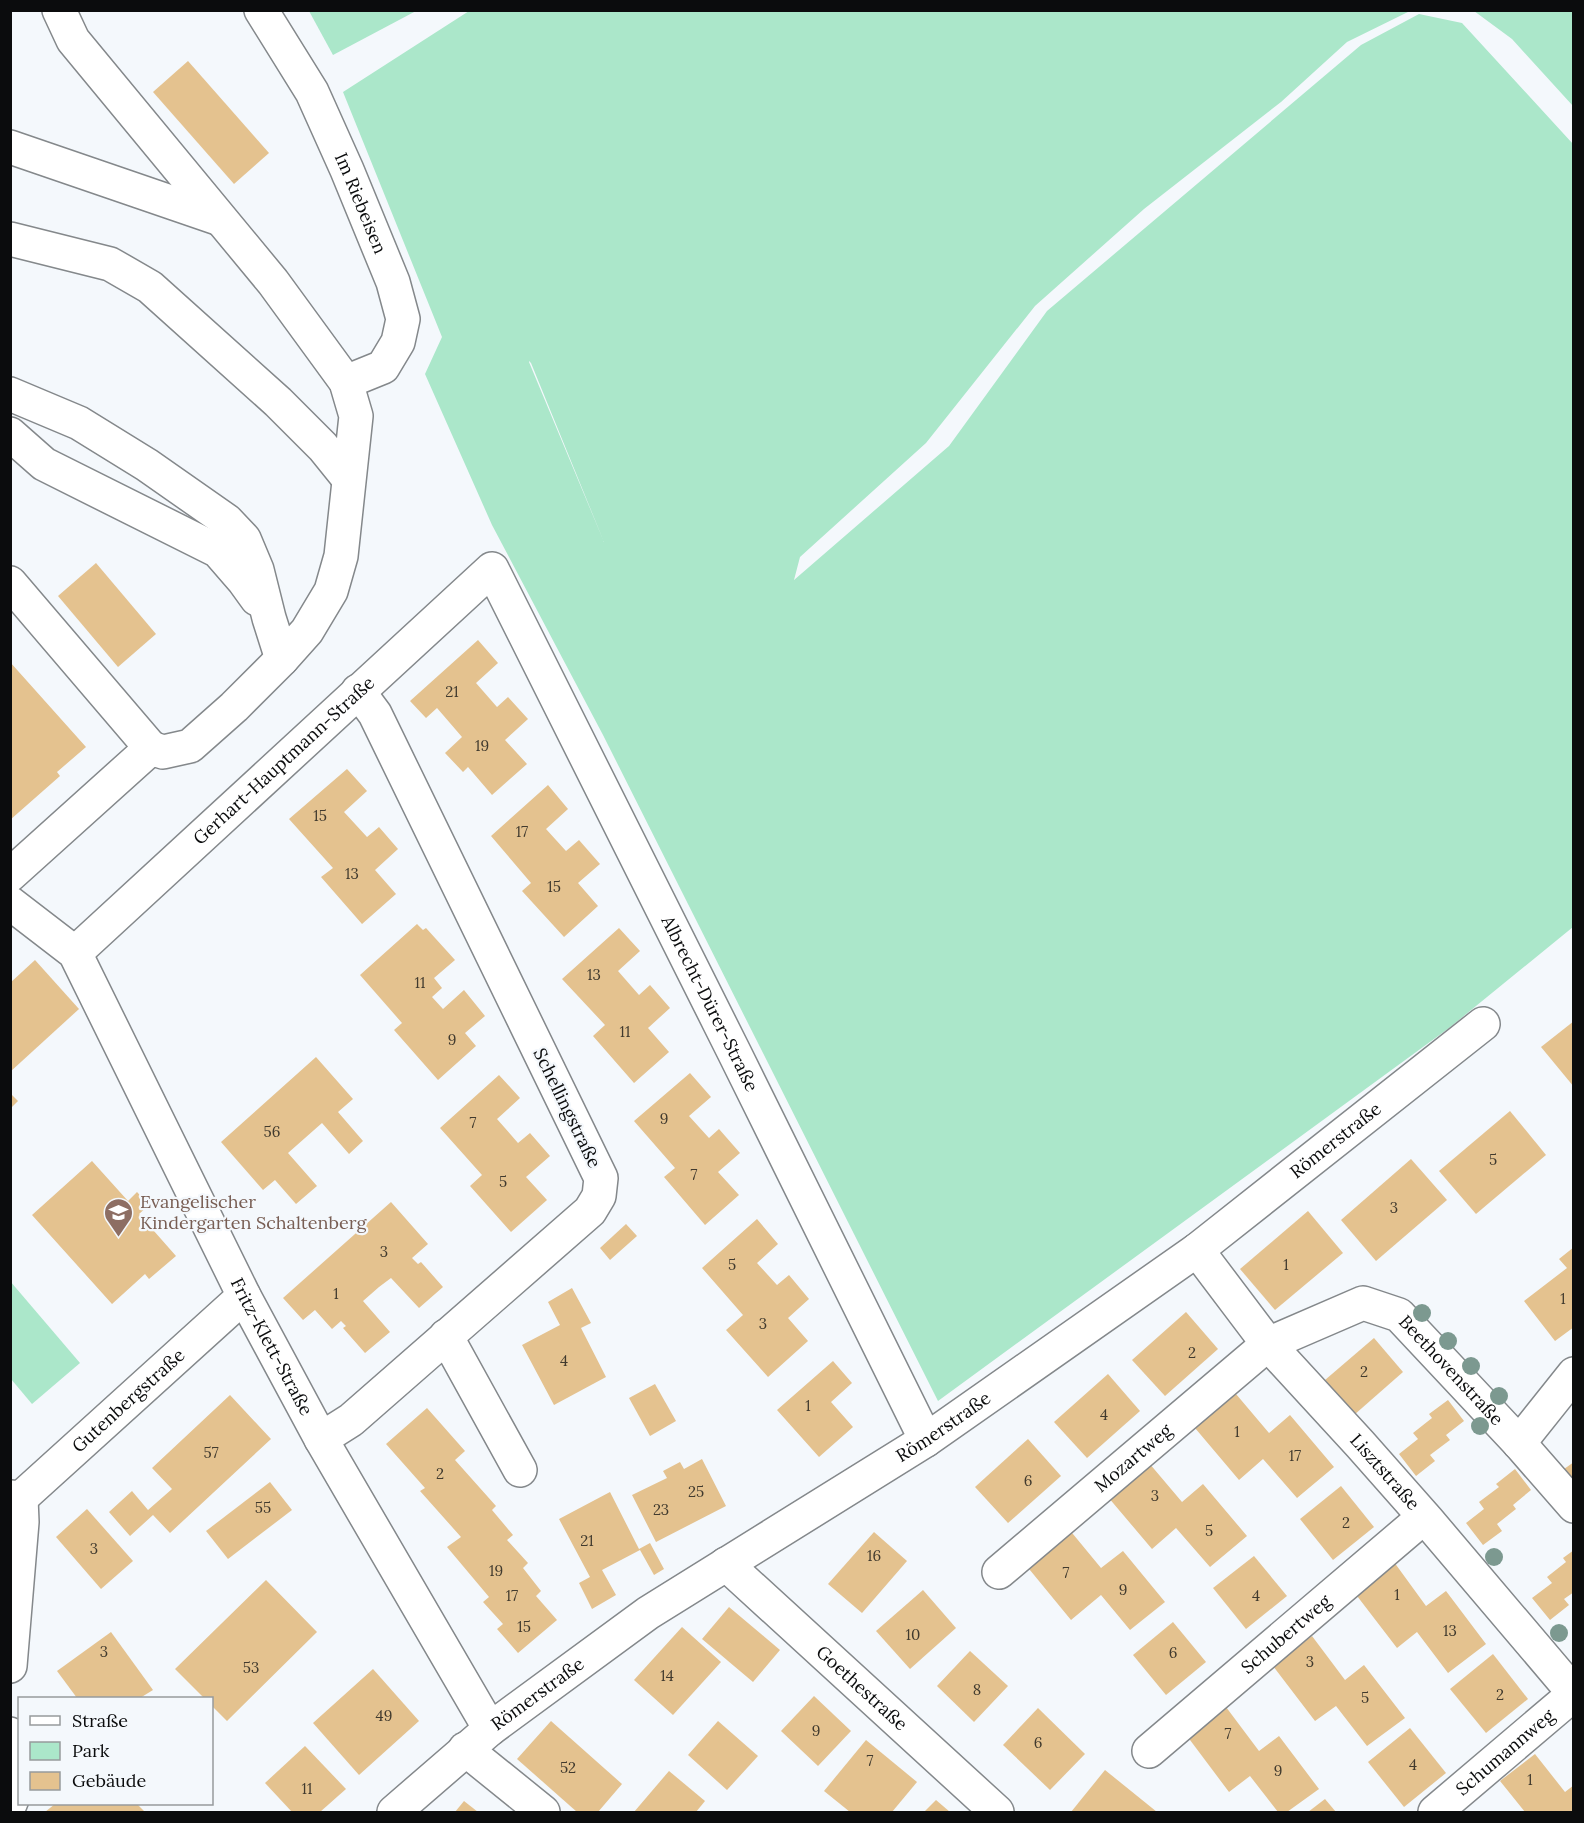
<svg xmlns="http://www.w3.org/2000/svg" width="1584" height="1823" font-family="Lora,serif">
	<style>
		.green { fill: #abe7ca; fill-rule: evenodd }
		.building { fill: #e4c28f }
		.lines { fill: none; stroke-linecap: round; stroke-linejoin: round }
		.minor-casing { stroke: #84888b; stroke-width: 36 }
		.minor { stroke: #fff; stroke-width: 33 }
		.tree { fill: #7c9990 }
		.labels { text-anchor: middle; stroke-width: 4.5; stroke-linejoin: round; paint-order: stroke }
		.number-label { font-size: 15px; fill: #413a2e }
		.street-label { font-size: 18px; fill: #0b0c0d; stroke: #f4f8fc }
		.education-label { font-size: 18px; fill: #785e54; stroke: #f4f8fc; text-anchor: start }
	</style>
	<rect width="100%" height="100%" fill="#f4f8fc"/>
	<g class="green">
		<path d="M309 11H416L333 55Z"/>
		<path d="M469 11H1410L1347 42 1281 102 1144 209 1035 306 926 443 800 557 794 580 949 446 1047 311 1361 45 1419 14 1462 23 1573 144V927L1449 1028 938 1401 603 735 492 525 425 374 442 337 343 92ZM529 361 531 363 604 542 529 362Z"/>
		<path d="M1474 11H1573V106L1512 39Z"/>
		<path d="M10 1281 80 1363 32 1404 11 1379Z"/>
	</g>
	<g class="building">
		<path d="M188 61 269 153 234 184 153 92Z"/>
		<path d="M96 563 156 634 118 667 58 596Z"/>
		<path d="M478 640 498 663 476 683 497 707 508 697 528 719 505 740 527 764 492 795 468 767 463 772 445 753 462 737 437 708 426 718 410 701Z"/>
		<path d="M10 662 86 747 57 772 60 776 10 820Z"/>
		<path d="M347 769 367 791 344 812 367 837 379 827 398 849 375 870 396 894 362 924 321 877 333 868 289 819Z"/>
		<path d="M548 785 568 809 546 829 566 851 579 840 600 864 578 883 598 906 564 937 522 891 531 883 491 836Z"/>
		<path d="M417 924 423 930 426 928 455 960 434 978 442 988 432 997 443 1009 464 990 485 1016 465 1033 476 1046 438 1080 394 1030 402 1023 360 975Z"/>
		<path d="M619 928 640 951 618 971 639 995 650 985 670 1008 648 1028 669 1052 634 1083 593 1036 605 1025 562 979Z"/>
		<path d="M35 960 79 1009 10 1072V983Z"/>
		<path d="M1574 1021V1087L1541 1047Z"/>
		<path d="M316 1057 353 1099 338 1112 363 1141 349 1154 322 1123 288 1153 317 1186 296 1204 275 1180 263 1190 221 1142Z"/>
		<path d="M690 1073 711 1097 689 1116 709 1138 719 1129 740 1153 718 1172 739 1195 705 1225 664 1177 675 1168 634 1121Z"/>
		<path d="M499 1075 520 1098 497 1119 518 1143 530 1133 550 1156 526 1177 547 1200 511 1232 470 1186 482 1175 440 1128Z"/>
		<path d="M10 1093 18 1101 10 1109Z"/>
		<path d="M1510 1111 1546 1155 1476 1214 1439 1171Z"/>
		<path d="M1411 1159 1447 1200 1376 1261 1341 1220Z"/>
		<path d="M92 1161 128 1201 137 1192 149 1205 139 1214 176 1256 149 1279 145 1274 112 1304 32 1215Z"/>
		<path d="M391 1202 428 1244 412 1258 418 1264 421 1262 443 1287 419 1308 391 1278 379 1287 363 1301 390 1332 365 1353 343 1328 346 1326 341 1321 332 1329 315 1310 303 1320 283 1298Z"/>
		<path d="M1308 1211 1343 1253 1275 1310 1240 1269Z"/>
		<path d="M757 1219 778 1244 757 1263 777 1285 789 1275 809 1299 788 1318 808 1341 768 1377 726 1330 743 1315 702 1268Z"/>
		<path d="M626 1224 637 1236 610 1260 600 1248Z"/>
		<path d="M1574 1247V1327L1555 1341 1524 1301 1567 1268 1559 1259Z"/>
		<path d="M572 1288 591 1323 581 1328 606 1377 554 1405 522 1345 560 1325 548 1302Z"/>
		<path d="M1186 1312 1218 1349 1165 1396 1132 1360Z"/>
		<path d="M1374 1338 1403 1372 1354 1415 1325 1380Z"/>
		<path d="M833 1361 852 1383 831 1402 853 1427 819 1457 777 1410Z"/>
		<path d="M1108 1374 1140 1411 1087 1458 1054 1422Z"/>
		<path d="M655 1384 676 1421 650 1436 629 1398Z"/>
		<path d="M1236 1394 1269 1433 1290 1415 1334 1467 1297 1498 1263 1459 1239 1480 1195 1428Z"/>
		<path d="M230 1395 271 1439 170 1533 153 1515 130 1536 109 1512 132 1491 148 1510 172 1489 152 1468Z"/>
		<path d="M1448 1400 1464 1421 1446 1435 1450 1440 1430 1455 1435 1461 1416 1476 1399 1454 1418 1439 1413 1433 1432 1418 1429 1414Z"/>
		<path d="M427 1408 465 1451 455 1460 496 1506 492 1510 513 1535 507 1540 528 1563 523 1568 541 1591 536 1596 557 1620 518 1653 497 1629 503 1624 483 1602 489 1597 447 1547 461 1537 420 1491 425 1488 386 1444Z"/>
		<path d="M1028 1439 1061 1476 1008 1523 975 1487Z"/>
		<path d="M702 1459 726 1506 656 1542 632 1495 667 1478 663 1471 680 1462 684 1469Z"/>
		<path d="M1574 1462V1482L1564 1469Z"/>
		<path d="M1149 1463 1182 1502 1203 1484 1247 1536 1210 1567 1176 1528 1152 1549 1108 1497Z"/>
		<path d="M1515 1469 1531 1490 1513 1505 1516 1509 1497 1524 1502 1531 1483 1545 1466 1523 1484 1509 1479 1502 1499 1487 1496 1484Z"/>
		<path d="M270 1482 292 1510 228 1559 206 1531Z"/>
		<path d="M1341 1486 1374 1527 1333 1560 1300 1519Z"/>
		<path d="M610 1492 639 1549 650 1543 664 1569 654 1575 640 1550 602 1570 616 1595 592 1609 579 1583 590 1577 559 1519Z"/>
		<path d="M87 1509 133 1561 101 1589 56 1537Z"/>
		<path d="M1068 1528 1101 1568 1123 1551 1165 1602 1130 1630 1101 1595 1071 1620 1025 1564Z"/>
		<path d="M874 1532 907 1561 862 1613 828 1584Z"/>
		<path d="M1574 1550V1592L1564 1599 1569 1605 1550 1620 1532 1598 1552 1583 1547 1577 1566 1562 1563 1558Z"/>
		<path d="M1254 1556 1287 1596 1246 1629 1213 1588Z"/>
		<path d="M1394 1562 1426 1606 1446 1591 1486 1644 1448 1673 1417 1632 1397 1648 1354 1592Z"/>
		<path d="M266 1580 317 1632 227 1721 212 1706V1698H204L175 1669Z"/>
		<path d="M923 1590 956 1628 910 1669 876 1631Z"/>
		<path d="M729 1607 780 1650 753 1682 702 1639Z"/>
		<path d="M1173 1622 1206 1662 1166 1695 1133 1655Z"/>
		<path d="M682 1627 721 1662 673 1715 634 1680Z"/>
		<path d="M111 1632 153 1690 140 1698H77L57 1671Z"/>
		<path d="M1312 1636 1345 1680 1364 1665 1405 1718 1367 1746 1336 1706 1315 1721 1273 1666Z"/>
		<path d="M970 1651 1008 1686 974 1722 937 1686Z"/>
		<path d="M1493 1654 1528 1699 1486 1733 1450 1689Z"/>
		<path d="M373 1669 419 1721 359 1775 313 1723Z"/>
		<path d="M814 1696 851 1731 818 1766 781 1731Z"/>
		<path d="M1226 1707 1259 1751 1279 1736 1319 1789 1287 1812H1278L1250 1776 1229 1792 1187 1736Z"/>
		<path d="M1038 1708 1085 1754 1050 1790 1003 1745Z"/>
		<path d="M551 1721 622 1784 598 1812H577L517 1759Z"/>
		<path d="M718 1721 758 1756 727 1790 688 1755Z"/>
		<path d="M1410 1728 1446 1773 1404 1807 1368 1762Z"/>
		<path d="M866 1740 917 1782 892 1812H850L824 1791Z"/>
		<path d="M305 1746 346 1789 320 1812H292L265 1783Z"/>
		<path d="M1535 1754 1565 1792 1574 1785V1812H1525L1500 1781Z"/>
		<path d="M1105 1770 1157 1812H1071Z"/>
		<path d="M669 1771 705 1801 696 1812H634Z"/>
		<path d="M1325 1799 1336 1812H1308Z"/>
		<path d="M936 1800 950 1812H924Z"/>
		<path d="M464 1801 478 1812H455Z"/>
		<path d="M55 1804H137L145 1812H45Z"/>
	</g>
	<g class="lines">
		<defs>
			<g id="minor">
				<path id="s1" d="M261 10 312 92 347 170 393 282 403 319 398 342 383 367 346 382"/>
				<path d="M10 147 220 219"/>
				<path d="M10 239 110 264 150 287 278 402 323 447 348 478"/>
				<path d="M10 394 79 423 147 465 227 521 244 539 257 570 269 618 282 659"/>
				<path d="M10 434 44 464 218 551 244 581 257 599"/>
				<path d="M10 583 151 748"/>
				<path d="M10 875 151 748 163 752 190 746 234 707 282 659 307 631 331 591 341 556 356 416 346 382 273 282 73 40 59 10"/>
				<path id="s2" d="M10 903 75 953 244 1296 321 1439 490 1729"/>
				<path id="s3" d="M75 953 492 569 734 1052 926 1440"/>
				<path id="s4" d="M1197 1250 1268 1344 1360 1444 1428 1521 1574 1693"/>
				<path d="M446 1336 520 1470"/>
				<path d="M321 1439 351 1420 590 1211 599 1196 601 1178 375 714 358 691"/>
				<path d="M1519 1443 1574 1374"/>
				<path id="s5" d="M10 1497 21 1498 244 1296"/>
				<path id="s6" d="M726 1564 997 1812"/>
				<path id="s7" d="M999 1572 1268 1344 1363 1303 1399 1315 1519 1443 1574 1506"/>
				<path d="M10 1666 22 1522 21 1498"/>
				<path d="M10 1734 20 1752"/>
				<path d="M465 1749 543 1812"/>
				<path id="s8" d="M1149 1751 1424 1517"/>
				<path d="M10 1804 20 1779"/>
				<path id="s9" d="M394 1812 490 1729 648 1613 926 1440 1197 1250 1483 1024"/>
				<path id="s10" d="M1435 1812 1574 1694"/>
			</g>
		</defs>
		<use href="#minor" class="minor-casing"/>
		<use href="#minor" class="minor"/>
	</g>
	<g class="tree">
		<circle cx="1422" cy="1313" r="9"/>
		<circle cx="1448" cy="1341" r="9"/>
		<circle cx="1471" cy="1366" r="9"/>
		<circle cx="1499" cy="1396" r="9"/>
		<circle cx="1480" cy="1426" r="9"/>
		<circle cx="1494" cy="1557" r="9"/>
		<circle cx="1559" cy="1633" r="9"/>
	</g>
	<defs>
		<symbol id="school-pin" viewBox="-11 -11 22 30"><path d="M0 17L-7.5 6A9.5 9.5 0 1 1 7.5 6Z" fill="#8d6e63" stroke="#f4f8fc"/><path d="M0-5L7-2L0 1L-7-2ZM-4 1L0 2.5L4 1V4Q0 6-4 4Z" fill="#fff"/></symbol>
	</defs>
	<g fill-rule="evenodd">
		<use href="#school-pin" x="102" y="1196" width="33" height="45"/>
	</g>
	<g class="labels">
		<g class="number-label">
			<text x="452" y="697">21</text>
			<text x="482" y="751">19</text>
			<text x="320" y="821">15</text>
			<text x="522" y="837">17</text>
			<text x="352" y="879">13</text>
			<text x="554" y="892">15</text>
			<text x="594" y="980">13</text>
			<text x="420" y="988">11</text>
			<text x="625" y="1037">11</text>
			<text x="452" y="1045">9</text>
			<text x="664" y="1124">9</text>
			<text x="473" y="1128">7</text>
			<text x="272" y="1137">56</text>
			<text x="1493" y="1165">5</text>
			<text x="694" y="1180">7</text>
			<text x="503" y="1187">5</text>
			<text x="1394" y="1213">3</text>
			<text x="384" y="1257">3</text>
			<text x="732" y="1270">5</text>
			<text x="1286" y="1270">1</text>
			<text x="336" y="1299">1</text>
			<text x="1563" y="1304">1</text>
			<text x="763" y="1329">3</text>
			<text x="1192" y="1358">2</text>
			<text x="564" y="1366">4</text>
			<text x="1364" y="1377">2</text>
			<text x="808" y="1411">1</text>
			<text x="1104" y="1420">4</text>
			<text x="1237" y="1437">1</text>
			<text x="211" y="1458">57</text>
			<text x="1295" y="1461">17</text>
			<text x="440" y="1479">2</text>
			<text x="1028" y="1486">6</text>
			<text x="696" y="1497">25</text>
			<text x="1155" y="1501">3</text>
			<text x="263" y="1513">55</text>
			<text x="661" y="1515">23</text>
			<text x="1346" y="1528">2</text>
			<text x="1209" y="1536">5</text>
			<text x="587" y="1546">21</text>
			<text x="94" y="1554">3</text>
			<text x="874" y="1561">16</text>
			<text x="496" y="1576">19</text>
			<text x="1066" y="1578">7</text>
			<text x="1123" y="1595">9</text>
			<text x="1397" y="1600">1</text>
			<text x="512" y="1601">17</text>
			<text x="1256" y="1601">4</text>
			<text x="524" y="1632">15</text>
			<text x="1450" y="1636">13</text>
			<text x="913" y="1640">10</text>
			<text x="104" y="1657">3</text>
			<text x="1173" y="1658">6</text>
			<text x="1310" y="1667">3</text>
			<text x="251" y="1673">53</text>
			<text x="667" y="1681">14</text>
			<text x="977" y="1695">8</text>
			<text x="1500" y="1700">2</text>
			<text x="1365" y="1703">5</text>
			<text x="384" y="1721">49</text>
			<text x="816" y="1736">9</text>
			<text x="1228" y="1739">7</text>
			<text x="1038" y="1748">6</text>
			<text x="870" y="1766">7</text>
			<text x="1413" y="1770">4</text>
			<text x="568" y="1773">52</text>
			<text x="1278" y="1776">9</text>
			<text x="1530" y="1785">1</text>
			<text x="307" y="1794">11</text>
		</g>
		<g class="street-label">
			<text dy="6" stroke="none"><textPath href="#s1" startOffset="218">Im Riebeisen</textPath></text>
			<text dy="6" stroke="none"><textPath href="#s3" startOffset="284">Gerhart-Hauptmann-Straße</textPath></text>
			<text dy="6" stroke="none"><textPath href="#s3" startOffset="1053">Albrecht-Dürer-Straße</textPath></text>
			<text transform="translate(567 1108) rotate(64)" y="6">Schellingstraße</text>
			<text dy="6" stroke="none"><textPath href="#s9" startOffset="1158">Römerstraße</textPath></text>
			<text dy="6" stroke="none"><textPath href="#s2" startOffset="522">Fritz-Klett-Straße</textPath></text>
			<text dy="6" stroke="none"><textPath href="#s7" startOffset="570">Beethovenstraße</textPath></text>
			<text dy="6" stroke="none"><textPath href="#s5" startOffset="156">Gutenbergstraße</textPath></text>
			<text dy="6" stroke="none"><textPath href="#s9" startOffset="672">Römerstraße</textPath></text>
			<text dy="6" stroke="none"><textPath href="#s7" startOffset="176">Mozartweg</textPath></text>
			<text dy="6" stroke="none"><textPath href="#s4" startOffset="291">Lisztstraße</textPath></text>
			<text dy="6" stroke="none"><textPath href="#s8" startOffset="180">Schubertweg</textPath></text>
			<text dy="6" stroke="none"><textPath href="#s6" startOffset="184">Goethestraße</textPath></text>
			<text dy="6" stroke="none"><textPath href="#s9" startOffset="186">Römerstraße</textPath></text>
			<text dy="6" stroke="none"><textPath href="#s10" startOffset="92">Schumannweg</textPath></text>
		</g>
		<g class="education-label">
			<text x="140" y="1208">Evangelischer<tspan x="140" dy="21">Kindergarten Schaltenberg</tspan></text>
		</g>
	</g>
	<rect width="1584" height="1823" fill="none" stroke="#0b0c0d" stroke-width="24"/>
	<rect x="18" y="1697" width="195" height="108" fill="#f4f8fc" stroke="#979a9c" stroke-width="1.5"/>
	<rect x="30" y="1716" width="30" height="9" fill="#ffffff" stroke="#979a9c" stroke-width="1.5"/>
	<text x="72" y="1727" font-size="18" fill="#0b0c0d">Straße</text>
	<rect x="30" y="1742" width="30" height="18" fill="#abe7ca" stroke="#979a9c" stroke-width="1.5"/>
	<text x="72" y="1757" font-size="18" fill="#0b0c0d">Park</text>
	<rect x="30" y="1772" width="30" height="18" fill="#e4c28f" stroke="#979a9c" stroke-width="1.5"/>
	<text x="72" y="1787" font-size="18" fill="#0b0c0d">Gebäude</text>
</svg>
